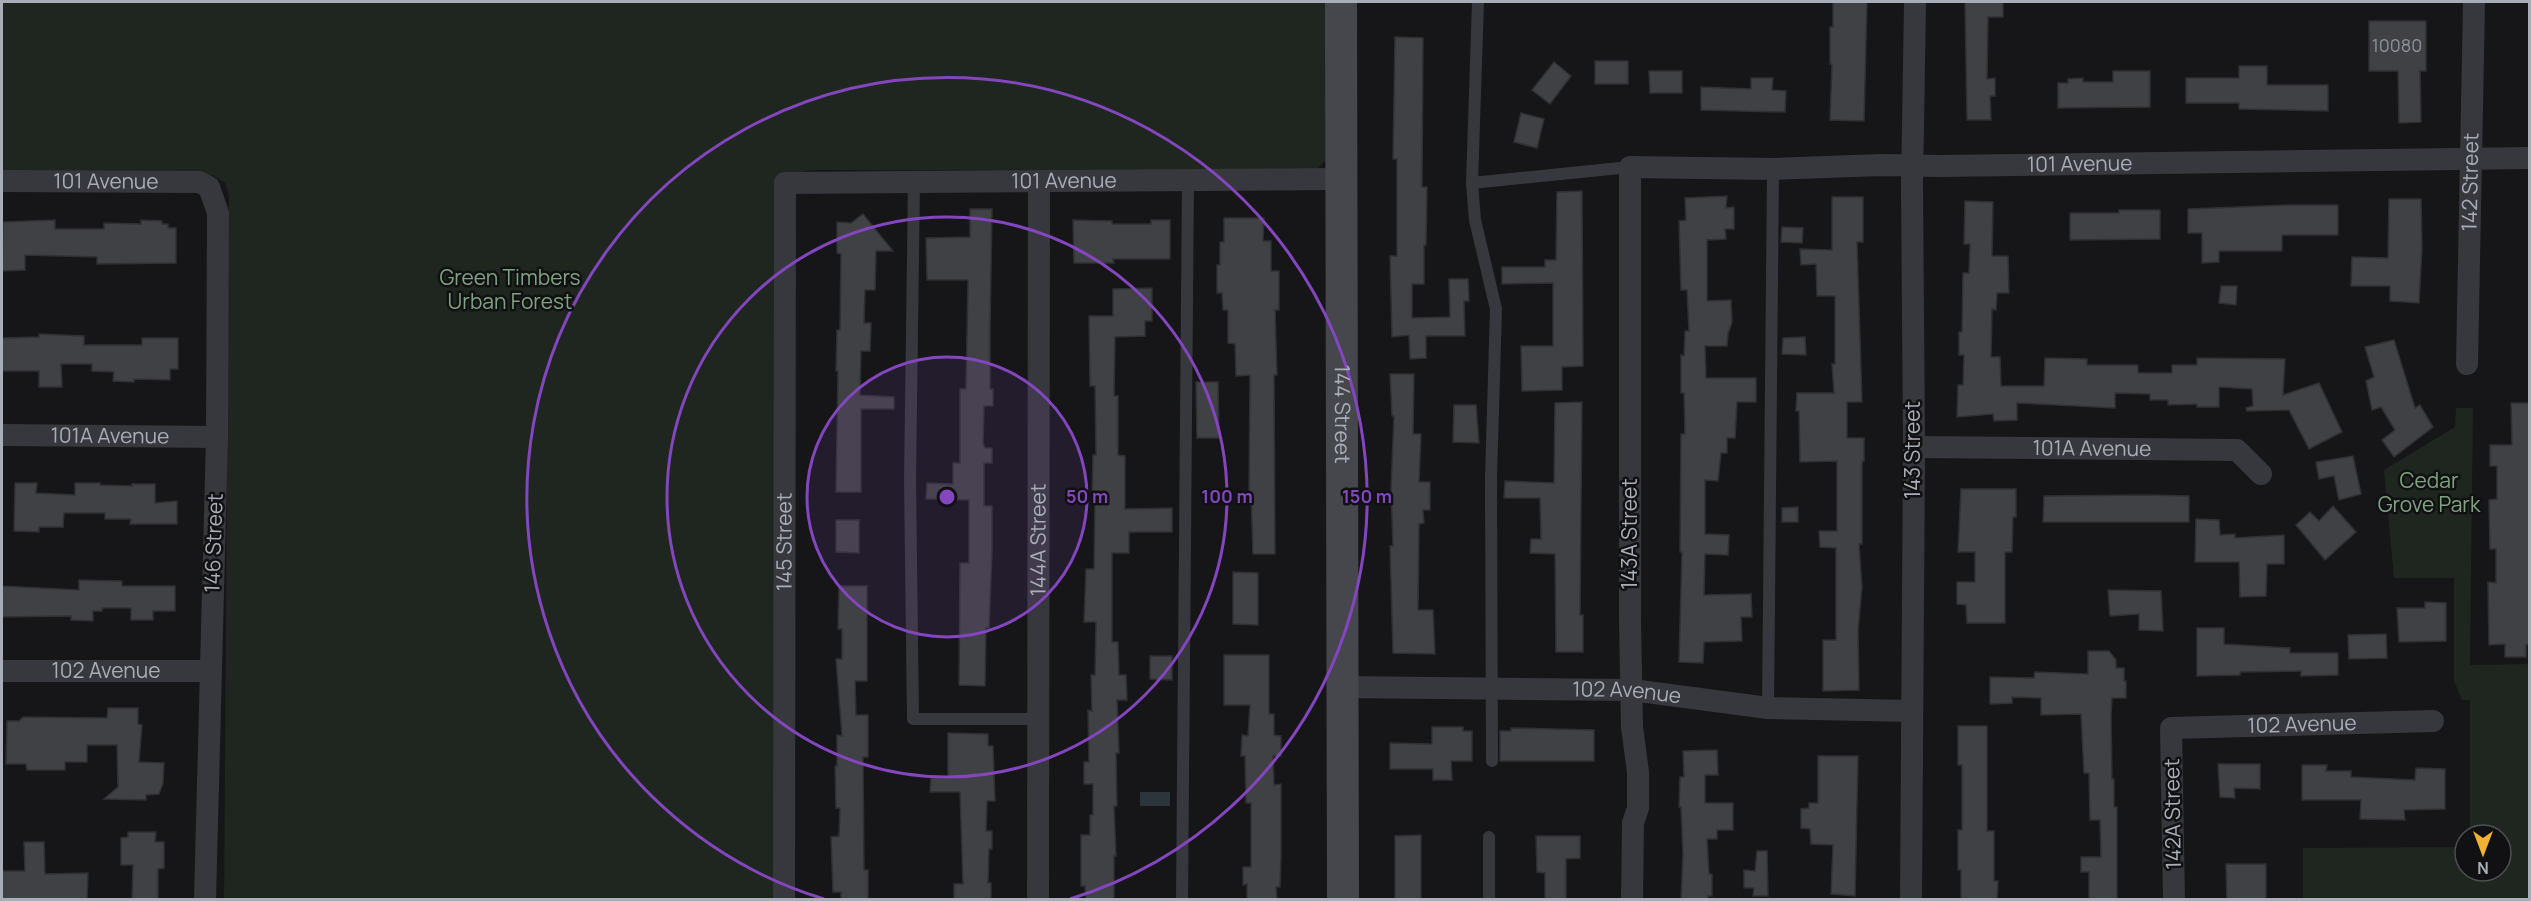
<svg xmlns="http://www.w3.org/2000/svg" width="2531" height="901" font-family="Manrope,sans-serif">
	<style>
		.green { fill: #1e261f }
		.water { fill: #2c353c }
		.building { fill: #404145; stroke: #303034; stroke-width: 1.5 }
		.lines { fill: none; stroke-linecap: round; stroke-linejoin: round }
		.service { stroke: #37383d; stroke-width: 12 }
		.minor { stroke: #37383d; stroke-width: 22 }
		.secondary { stroke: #45474d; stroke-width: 32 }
		.ring { fill: none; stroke: #8446be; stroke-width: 3 }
		.labels { text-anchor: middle; stroke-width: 5; stroke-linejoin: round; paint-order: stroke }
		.number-label { font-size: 18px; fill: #8e929b }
		.street-label { font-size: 21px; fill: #a8adb8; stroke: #111113 }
		.park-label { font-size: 21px; fill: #7fa381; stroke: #111113 }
		.centre { fill: #8446be; stroke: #111113; stroke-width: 3 }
		.ring-label { font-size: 18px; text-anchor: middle; font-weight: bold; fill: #8446be; stroke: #111113; stroke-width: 5; stroke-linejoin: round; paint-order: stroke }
	</style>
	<rect width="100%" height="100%" fill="#161618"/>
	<g class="green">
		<path d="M2 2H1331L1329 157 1316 170 1300 172 821 170 804 171 795 178 779 899H224L229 196 225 183 212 175 2 174Z"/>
		<path d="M2456 408H2473L2470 665 2529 664V899H2303V848L2465 847V871H2501V835H2470V700H2462L2454 681V578H2394L2384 470 2455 427Z"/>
	</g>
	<rect class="water" x="1140" y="792" width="30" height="14"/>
	<g class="building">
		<path d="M1833 2H1867L1864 121 1830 120 1832 64H1830V27H1833Z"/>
		<path d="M1965 2H2003V17H1988L1987 79 1995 78V96H1990L1991 120H1967Z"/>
		<path d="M2369 21H2426V71H2420L2421 122 2399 123 2398 71H2369Z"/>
		<path d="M1395 37 1423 38 1422 187H1427L1426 245H1424V284H1412V318L1450 317 1449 279H1468L1469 301H1464L1465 336H1426V358L1410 359 1409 335 1392 337 1390 256H1397V159H1393Z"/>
		<rect x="1595" y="61" width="33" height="23"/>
		<path d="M1554 62 1571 76 1550 104 1532 90Z"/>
		<path d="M2239 66H2267V85H2328V111L2239 109V103H2186V78H2239Z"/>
		<path d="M1649 71H1682V93H1650Z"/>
		<path d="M2113 71H2150V107L2058 108V83H2068V79L2083 78V82H2113Z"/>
		<path d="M1751 78H1773L1772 90 1786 91 1785 112 1701 110V87L1751 89Z"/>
		<path d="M1521 113 1544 119 1537 148 1514 142Z"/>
		<path d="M1582 191 1583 366 1562 367V390L1522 391 1521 346H1553V283L1502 284V267H1545V260H1556L1557 192Z"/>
		<path d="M1727 196 1726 208 1734 207V229H1725L1726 239 1707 240V301L1731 300 1732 322 1728 334 1727 346H1705L1706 378H1756V402H1737L1735 438H1727V453H1721L1718 481 1705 480V534L1729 535 1728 555 1705 554 1704 595 1751 594 1752 617H1741L1742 641 1704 642 1703 663 1679 662 1682 552H1680L1681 434H1685L1684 393H1681V355L1684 356 1685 331H1689L1687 290H1681L1679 221 1686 220 1685 198Z"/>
		<path d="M1832 197H1863V242H1857L1862 402H1847V438H1864V461H1862V544H1859L1862 587 1858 631 1859 690 1823 691V640H1836V548L1820 547 1819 531H1837V461L1800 462 1799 411H1796L1797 393H1834L1832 364H1835V296H1817L1816 264 1801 265 1800 249 1832 250Z"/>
		<path d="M2389 199H2421L2422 247 2419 303 2390 301V286H2351L2352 257 2388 258Z"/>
		<path d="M1965 201 1993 202 1992 256H2008L2009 293H1997L1996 310 1992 309 1991 357H2000L2001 386H2044L2045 358 2087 359V365H2138V373H2172V365H2197V358L2285 359 2283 395 2319 383 2342 432 2309 449 2289 410 2247 411 2246 408 2253 406 2252 389 2219 387V407H2197V404L2168 405V400H2150V394L2115 393V408L2017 403V420L1994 421 1993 414 1957 417 1958 385H1963L1964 355H1959V332H1962L1963 273H1969L1970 244H1964Z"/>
		<path d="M2289 205H2338V235H2282V251H2219V262L2202 263V233H2188V209Z"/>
		<path d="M970 209H992L990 328V389H993V406H984L983 443 985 448H992V463H984V506H992V551L989 628H986L985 686 959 685 960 563H969V500L926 499 927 483 953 484V463H960V389H966L968 280H927L926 238 970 237Z"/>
		<path d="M2119 210H2160V239L2070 240V213H2119Z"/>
		<path d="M863 214 893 251H876L875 290H865L864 323H871L870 351H861L860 395 894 397V409H861V492H836L838 371H836L837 330H840L841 254 837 253V222L851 223Z"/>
		<path d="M1224 218H1264L1263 241H1271V271H1279V310H1275L1277 375H1274L1275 554H1253L1251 493H1249L1250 375 1236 376 1235 344 1228 343V310H1223L1222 293H1217V265H1220V242H1224Z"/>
		<path d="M55 220V229H104V223L141 224V220L162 221V224H168V228H176V263L97 264V257L25 255V270L2 271 3 222Z"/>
		<path d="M1073 220 1112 221V224H1151V220H1170V259H1113L1114 263H1074Z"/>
		<path d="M1782 227 1803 228 1802 243 1781 242Z"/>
		<path d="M2221 286H2237L2236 305 2219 303Z"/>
		<path d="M1152 288V321H1145V336L1115 337 1114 396H1118V455L1125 456V509L1172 508V532H1129V553H1112V642H1118L1119 675H1126L1127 700H1117L1119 753H1116L1117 806H1114L1116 856H1114V900H1086L1085 886H1081V835H1090V815H1093V784H1084V762H1089L1088 710 1092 711 1091 675H1095L1096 622H1084L1086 569H1094L1095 497H1092L1093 455H1096L1095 386H1090L1089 316H1113V289Z"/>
		<path d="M39 334 84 336V345H142V338H178V369H170V380L134 379V382L113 381 114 372 92 371V364H61L62 387H39V371H2V338L39 337Z"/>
		<path d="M1805 337 1806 355 1782 354 1783 338Z"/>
		<path d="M2394 340 2415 408 2420 405 2433 427 2394 457 2382 440 2395 430 2381 407 2372 410 2366 381 2374 377 2365 347Z"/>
		<path d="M1390 374H1414L1413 434H1421L1419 482H1430V510H1423L1424 523 1419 524 1418 610H1433L1435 654 1393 653 1390 546H1393L1391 489 1394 416H1392Z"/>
		<path d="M1196 382H1218L1219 438H1197Z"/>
		<path d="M1582 402 1580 615H1583V652H1556L1555 554 1530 553 1531 539H1541L1540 498H1504L1505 481 1554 483 1555 403Z"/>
		<path d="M2511 403H2529V644L2526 645V657H2505V644L2489 645 2488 582 2496 583V549H2490L2489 500 2497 499V466H2490V445H2512Z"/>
		<path d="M1454 405H1476L1479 443 1453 442Z"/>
		<path d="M2353 456 2361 494 2339 500 2334 476 2319 479 2316 462Z"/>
		<path d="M15 483H37L36 493 75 495V483H100V485L132 486V484H155V503L177 501V524H130L131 519H105V513H64L63 527H39V532L14 531Z"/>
		<path d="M1961 489H2016V517H2013L2012 552H2005V623H1967L1966 605 1957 604V582H1975V552H1958Z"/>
		<path d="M2146 495 2189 496V522H2043L2044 496Z"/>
		<path d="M2333 506 2356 532 2325 560 2296 525 2310 512 2319 521Z"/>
		<path d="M1798 507V522H1782V508Z"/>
		<path d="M2196 519 2219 520 2220 535 2235 534V538L2284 535V564H2267L2266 596 2240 597 2239 562H2195Z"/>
		<path d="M836 520H859V553L836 552Z"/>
		<path d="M1233 572 1258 573V625L1233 624Z"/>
		<path d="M79 580 122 581V586H175V611H153V620H131V608H102V611H93V621L71 620V616L2 617V586L79 590Z"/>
		<path d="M839 586H867V681H855L856 715H868V757H863L864 870H868V900H841V892H833L831 837 839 836 840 808H836L835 766H837V735L842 736 836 659H842V629H838Z"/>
		<path d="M2108 590 2161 591 2163 631 2139 630V614L2110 616Z"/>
		<path d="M2425 602 2446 603V641L2399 642 2397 608H2425Z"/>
		<path d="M2197 628H2224V644L2290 648V653H2338V675L2301 676V671L2240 672V675L2197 676Z"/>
		<path d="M2386 634 2387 658 2349 659 2348 635Z"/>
		<path d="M2088 651H2109L2116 660V668H2124V681H2126V698H2112L2111 716 2112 779H2114V807H2117V900H2089V872H2081V857H2101L2100 820H2090L2089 773H2084L2081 714 2041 715V698L2012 697V703L1990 704V677L2034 678 2035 672 2088 674Z"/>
		<path d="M1224 655H1269V714H1274V735L1281 736V756H1273L1274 785 1281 784V858L1280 887H1276L1277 900H1247V884L1243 885V867H1251V803H1246L1245 756H1241L1242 735 1248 736 1250 705H1224Z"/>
		<path d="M1150 656H1172V680L1150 679Z"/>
		<path d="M108 708H138V724L142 725 139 762 164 763 163 783 159 794 146 795V800L104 799 118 787 117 745H87V762H65V770H27L26 764H6L7 721H19L23 717 107 718Z"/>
		<path d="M1958 726H1987V831H1994V881H1998L1997 900H1961V870H1958V830H1962V765H1958Z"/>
		<path d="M1432 727H1463V731H1472V761H1451L1452 780H1433V769H1390V743L1432 744Z"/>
		<path d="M1511 728 1594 730V761H1500V731H1511Z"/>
		<path d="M948 733 988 734V746H993L995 801H987L986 831H992V849H989L988 883H991V900H954V884H963L960 792H930L931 778H948Z"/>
		<path d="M1717 750 1718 775H1705V803H1733V830H1717V839H1707L1709 874H1712V896H1708V900H1681L1683 855 1681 807H1679L1680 777H1684L1683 751Z"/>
		<path d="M1818 756H1858L1855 896 1831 894 1833 845 1811 844 1810 829 1801 828V809L1809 808V803H1818Z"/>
		<path d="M2218 764H2260V789L2234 788 2235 798 2220 797Z"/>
		<path d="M2302 765H2327L2326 771H2351V777L2415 780 2416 768 2445 769V809L2404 810 2405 820 2360 819 2361 800H2302Z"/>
		<path d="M128 832H156L155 842H164V868L158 869V900H132L133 865H121V838L128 837Z"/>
		<path d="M1421 835V900H1395V836Z"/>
		<path d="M1536 836H1580V858L1566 859V900H1545V873L1537 872Z"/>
		<path d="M24 842H44L45 874 88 873 87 900H2V871H25Z"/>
		<path d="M1757 851H1767L1768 896H1753L1754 888H1744V870L1755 871Z"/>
		<path d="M2226 864H2266V900H2227Z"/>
	</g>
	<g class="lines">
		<g class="service">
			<path d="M1478 2 1472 183 1630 167"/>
			<path d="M914 181 910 480 913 719H1039"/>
			<path d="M1472 183 1475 220 1496 309 1491 477 1492 761"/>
			<path d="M1768 708 1773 169"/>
			<path d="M1182 900 1188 180"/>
			<path d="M1489 900V837"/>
		</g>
		<g class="minor">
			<path id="s1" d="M2 181 199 182 209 187 218 213 217 437 205 900"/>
			<path id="s2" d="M2467 364 2474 2"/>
			<path id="s3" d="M2 435 217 437"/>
			<path id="s4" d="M1914 447 2237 450 2261 474"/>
			<path id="s5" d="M2 671H211"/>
			<path id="s6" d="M1342 687 1632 690 1768 708 1911 711"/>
			<path id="s7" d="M784 900 785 183 1343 179"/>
			<path id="s8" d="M1038 900 1039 181"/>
			<path id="s9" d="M1632 900 1633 823 1638 808V772L1632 727 1630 619V167L1773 169 1882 165 1940 166 2530 158"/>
			<path d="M1911 900 1914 447 1912 186 1915 2"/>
			<path id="s10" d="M2174 900 2171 728 2433 721"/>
		</g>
		<path class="secondary" id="s11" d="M1341 2 1343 900"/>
	</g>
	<circle cx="947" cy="497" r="140" fill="#8446be" fill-opacity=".12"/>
	<g class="ring">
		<circle cx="947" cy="497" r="140"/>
		<circle cx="947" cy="497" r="280"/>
		<path d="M824 899A420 420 0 1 1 1070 899"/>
	</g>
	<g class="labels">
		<g class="number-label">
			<text x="2397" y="52">10080</text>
		</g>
		<g class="street-label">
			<text dy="7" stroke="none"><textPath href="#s9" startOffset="1184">101 Avenue</textPath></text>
			<text dy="7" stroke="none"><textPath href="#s7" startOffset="996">101 Avenue</textPath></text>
			<text dy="7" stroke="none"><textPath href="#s1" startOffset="104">101 Avenue</textPath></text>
			<text dy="7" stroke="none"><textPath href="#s2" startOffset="182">142 Street</textPath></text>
			<text dy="7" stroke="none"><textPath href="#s11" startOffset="412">144 Street</textPath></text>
			<text dy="7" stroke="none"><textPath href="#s3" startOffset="108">101A Avenue</textPath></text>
			<text dy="7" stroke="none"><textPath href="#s4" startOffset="178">101A Avenue</textPath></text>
			<text transform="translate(1913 450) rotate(-90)" y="7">143 Street</text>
			<text transform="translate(1630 534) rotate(-90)" y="7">143A Street</text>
			<text dy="7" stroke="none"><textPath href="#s8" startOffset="360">144A Street</textPath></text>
			<text dy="7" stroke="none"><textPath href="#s7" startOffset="358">145 Street</textPath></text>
			<text transform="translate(214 543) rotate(-88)" y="7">146 Street</text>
			<text dy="7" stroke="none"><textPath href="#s5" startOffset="104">102 Avenue</textPath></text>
			<text dy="7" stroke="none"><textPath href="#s6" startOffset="285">102 Avenue</textPath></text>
			<text dy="7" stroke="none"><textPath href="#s10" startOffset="303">102 Avenue</textPath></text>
			<text transform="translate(2173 814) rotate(-91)" y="7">142A Street</text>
		</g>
		<g class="park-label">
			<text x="510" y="285">Green Timbers<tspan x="510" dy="24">Urban Forest</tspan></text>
			<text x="2429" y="488">Cedar<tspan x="2429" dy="24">Grove Park</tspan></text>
		</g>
	</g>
	<circle cx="947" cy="497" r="9" class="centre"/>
	<g class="ring-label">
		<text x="1087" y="503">50 m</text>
		<text x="1227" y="503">100 m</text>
		<text x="1367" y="503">150 m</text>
	</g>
	<rect width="2531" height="901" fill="none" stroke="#a8adb8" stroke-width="6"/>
	<g transform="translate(2483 853) rotate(180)"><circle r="28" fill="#111113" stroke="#4d4f55" stroke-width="1.5"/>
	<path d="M0-4.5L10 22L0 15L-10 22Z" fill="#f2b134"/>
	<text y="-9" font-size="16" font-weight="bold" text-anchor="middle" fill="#a8adb8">N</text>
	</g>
</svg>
